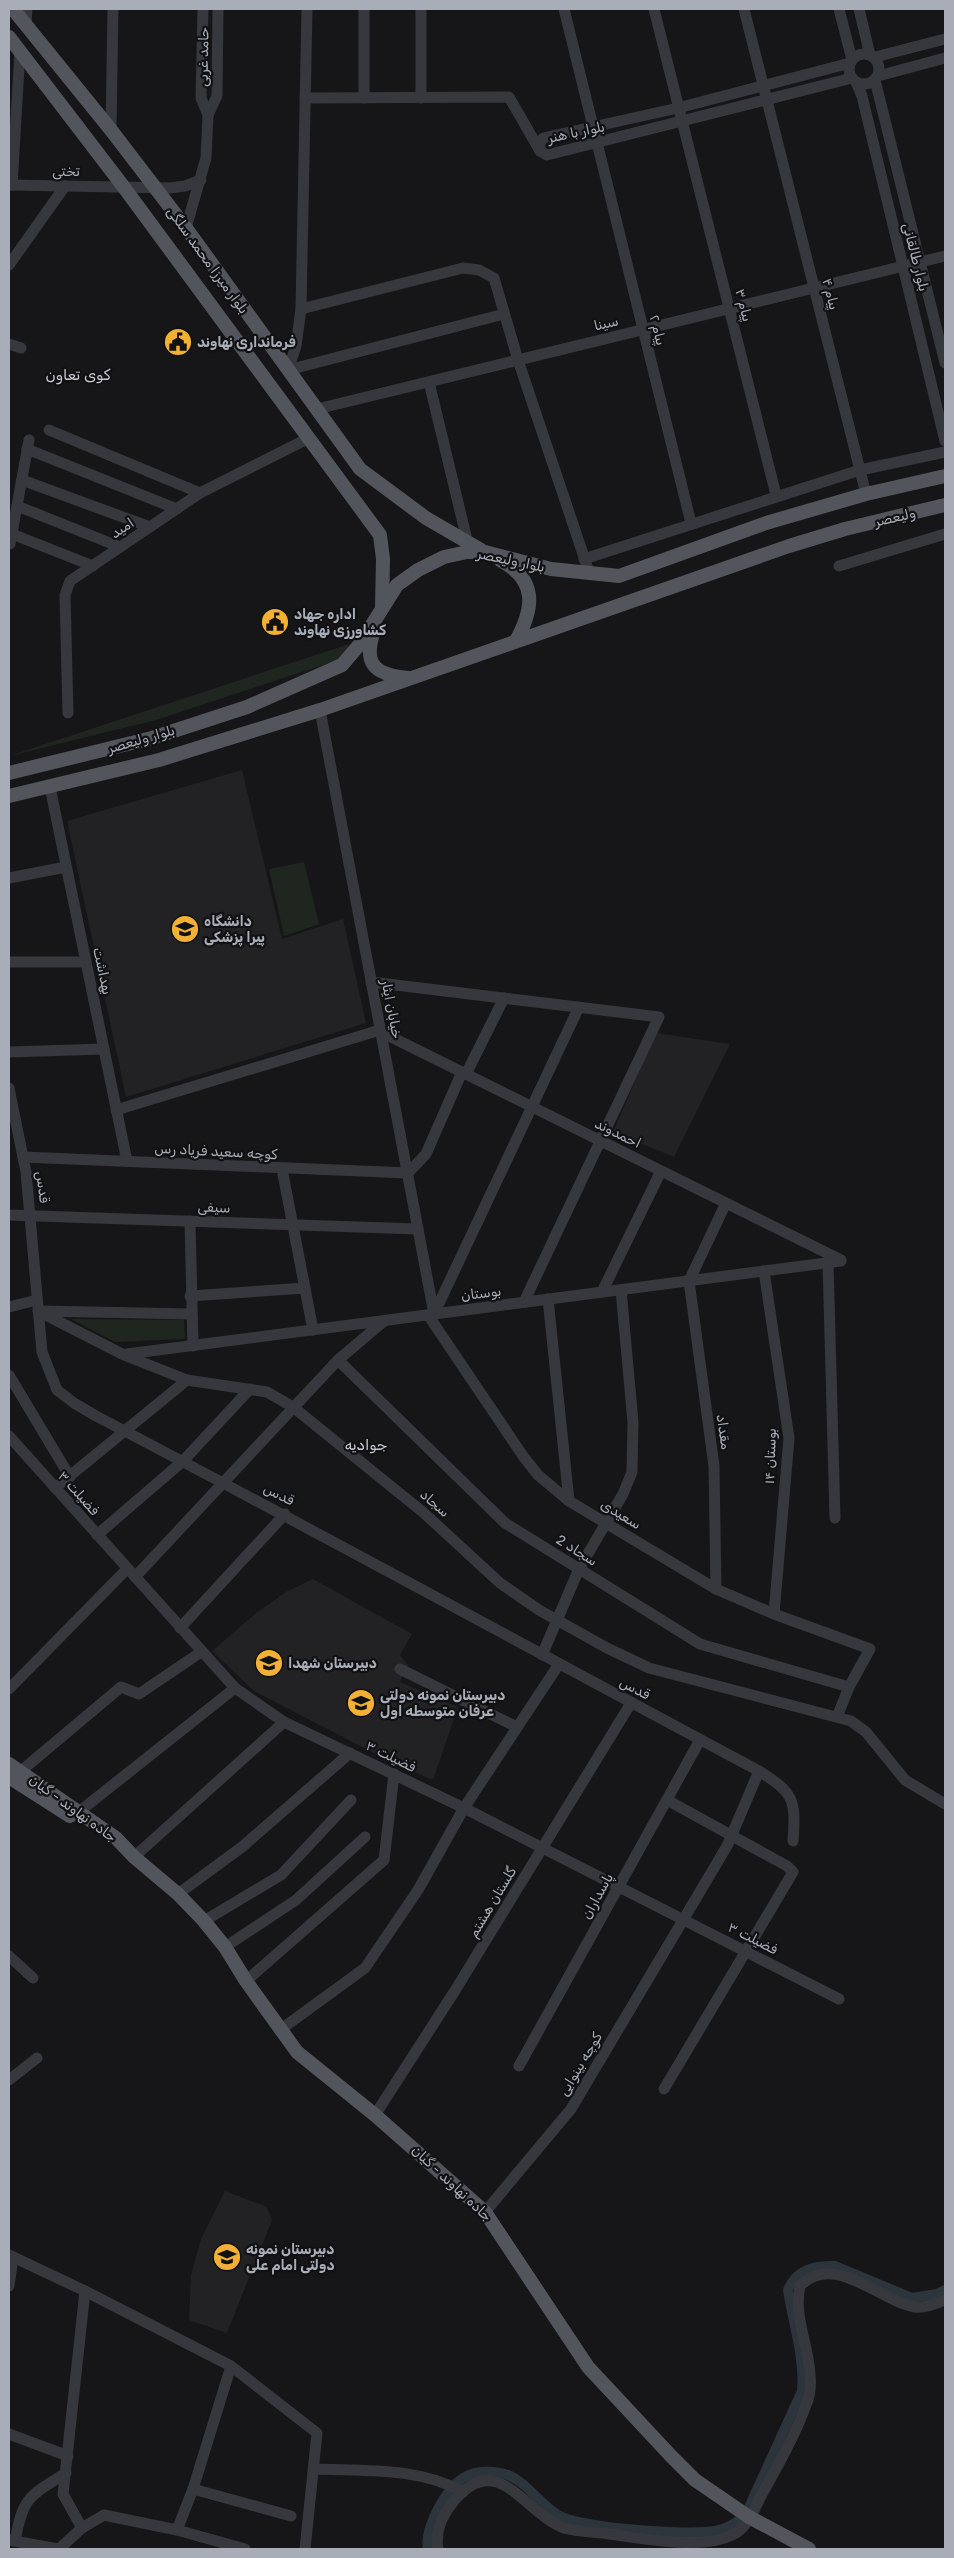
<svg xmlns="http://www.w3.org/2000/svg" width="954" height="2558" font-family="Rubik,'Noto Sans Arabic',sans-serif">
	<style>
		.built { fill: #222225 }
		.green { fill: #1e261f }
		.lines { fill: none; stroke-linecap: round; stroke-linejoin: round }
		.canal { stroke: #2c353c; stroke-width: 10 }
		.minor { stroke: #37383d; stroke-width: 11 }
		.major { stroke: #53555c; stroke-width: 14 }
		.labels { text-anchor: middle; stroke-width: 4.5; stroke-linejoin: round; paint-order: stroke }
		.street-label { font-size: 14px; fill: #a8adb8; stroke: #111113 }
		.poi-label { font-size: 14px; font-weight: bold; fill: #a8adb8; stroke: #111113; text-anchor: start }
		.neighbourhood-label { font-size: 15px; fill: #c9ccd4; stroke: #111113 }
	</style>
	<rect width="100%" height="100%" fill="#161618"/>
	<g class="built">
		<path d="M242 770 282 939 343 919 366 1023 126 1097 67 821Z"/>
		<path d="M656 1033 730 1044 674 1157 613 1132Z"/>
		<path d="M313 1579 412 1634 400 1655 408 1665 400 1682 458 1707 433 1780 393 1763 254 1691 212 1651 255 1614 286 1592Z"/>
		<path d="M225 2191 267 2207 272 2220 227 2333 189 2320 191 2275 201 2239Z"/>
	</g>
	<g class="green">
		<path d="M349 644 344 658 156 720 9 756Z"/>
		<path d="M304 862 319 924 284 936 269 869Z"/>
		<path d="M71 1319 184 1320 185 1339 115 1342Z"/>
	</g>
	<g class="lines">
		<g class="canal">
			<path d="M750 2505 802 2391C805 2356 793 2324 788 2290 796 2270 815 2265 835 2266L912 2298 937 2294 945 2290"/>
			<path d="M428 2549C424 2528 447 2485 467 2476 478 2470 496 2471 508 2475 528 2483 540 2505 558 2515 580 2528 690 2536 715 2531 724 2529 732 2526 739 2520"/>
		</g>
		<g class="minor">
			<path d="M364 9V98"/>
			<path d="M421 9V98"/>
			<path d="M564 9 691 523"/>
			<path d="M654 9 776 495"/>
			<path d="M744 9 866 494"/>
			<path d="M839 9 852 60"/>
			<path d="M859 9 870 55"/>
			<path d="M26 24 27 9"/>
			<circle cx="864" cy="69" r="15"/>
			<path d="M875 57 945 39"/>
			<path d="M850 63 678 108 543 138 540 143V151L547 155 852 78"/>
			<path d="M878 76 945 58"/>
			<path d="M875 80 945 363"/>
			<path d="M856 82 862 96 945 441"/>
			<path d="M305 98 509 97 540 151"/>
			<path d="M208 115 217 96 218 9"/>
			<path d="M111 130 113 9"/>
			<path d="M9 185 170 188 185 186 201 180"/>
			<path d="M12 185 20 51"/>
			<path d="M186 228 206 158 208 115 201 98 203 9"/>
			<path d="M9 265 65 186"/>
			<path d="M301 309 463 268 479 270 494 278 518 360 589 572"/>
			<path d="M9 344 21 348"/>
			<path d="M288 370 296 346 301 309 307 9"/>
			<path d="M288 370 504 314"/>
			<path d="M429 382 468 544"/>
			<path d="M317 409 945 256"/>
			<path d="M49 430 200 493"/>
			<path d="M27 449 177 509"/>
			<path d="M22 480 150 527"/>
			<path d="M17 506 120 547"/>
			<path d="M12 534 93 566"/>
			<path d="M10 544 29 440"/>
			<path d="M584 559 860 470 945 452"/>
			<path d="M839 566 945 534"/>
			<path d="M320 710 434 1314"/>
			<path d="M68 713 65 595 70 581 200 493 309 438"/>
			<path d="M50 787 127 1161"/>
			<path d="M9 878 66 867"/>
			<path d="M9 962H86"/>
			<path d="M371 982 659 1017 524 1302"/>
			<path d="M381 1032 841 1260"/>
			<path d="M9 1052 104 1049"/>
			<path d="M466 1074 504 998"/>
			<path d="M9 1088 26 1172 42 1352 57 1390 74 1403 96 1416C318 1532 538 1653 759 1771 794 1793 796 1799 793 1841"/>
			<path d="M116 1110 380 1030"/>
			<path d="M23 1157 408 1173 426 1154 462 1072"/>
			<path d="M282 1169 313 1330"/>
			<path d="M9 1215 418 1229"/>
			<path d="M190 1221 193 1346"/>
			<path d="M828 1262 835 1518"/>
			<path d="M764 1271 789 1438 774 1614"/>
			<path d="M602 1292 661 1171"/>
			<path d="M190 1296 305 1288"/>
			<path d="M548 1299 569 1501"/>
			<path d="M9 1307 37 1300"/>
			<path d="M38 1311 124 1355 187 1380 267 1392 293 1407 424 1513 500 1583 539 1610 607 1648 649 1668 851 1721 866 1732 905 1780 945 1804"/>
			<path d="M40 1311 191 1314"/>
			<path d="M434 1314 579 1007"/>
			<path d="M428 1315 523 1456 538 1475 569 1501 716 1589 774 1614 870 1649 849 1687 837 1717"/>
			<path d="M127 1354 841 1261"/>
			<path d="M338 1360 505 1523 700 1644 849 1687"/>
			<path d="M9 1375 70 1477"/>
			<path d="M9 1436 235 1688 284 1722 464 1808 839 1999"/>
			<path d="M55 1488 187 1380"/>
			<path d="M97 1535 183 1461 250 1389"/>
			<path d="M135 1577 338 1360 384 1321"/>
			<path d="M716 1589 714 1466 689 1281 726 1203"/>
			<path d="M180 1628 285 1514"/>
			<path d="M542 1655 579 1569 623 1494 632 1472 633 1422 621 1290"/>
			<path d="M400 1669 517 1727"/>
			<path d="M9 1689 127 1569"/>
			<path d="M21 1771 121 1687 139 1694 201 1652"/>
			<path d="M80 1811 235 1688"/>
			<path d="M134 1857 284 1722"/>
			<path d="M178 1894 242 1847 350 1753"/>
			<path d="M204 1921 281 1875 351 1800"/>
			<path d="M225 1947 296 1900 365 1837"/>
			<path d="M9 1956 33 1978"/>
			<path d="M246 1981 384 1860 394 1774"/>
			<path d="M280 2030 365 1968 418 1890 464 1808 559 1664"/>
			<path d="M519 2066 700 1740"/>
			<path d="M9 2080 37 2058"/>
			<path d="M664 2089 793 1872 787 1866 667 1800"/>
			<path d="M375 2115 456 1989 631 1703"/>
			<path d="M485 2212 571 2109 727 1846 759 1771"/>
			<path d="M9 2255 85 2291 231 2366 317 2433 305 2549"/>
			<path d="M9 2286 13 2257"/>
			<path d="M9 2434 68 2456"/>
			<path d="M315 2469C364 2471 419 2467 463 2492"/>
			<path d="M193 2489 291 2516"/>
			<path d="M82 2528 63 2494 85 2291"/>
			<path d="M177 2530 193 2489 231 2366"/>
			<path d="M9 2540 58 2549"/>
			<path d="M15 2541C23 2497 29 2496 66 2473"/>
			<path d="M59 2549 82 2528 104 2515 177 2530 245 2549"/>
			<path d="M438 2549C435 2531 442 2515 454 2501 498 2448 525 2514 564 2528 578 2532 595 2532 609 2534 642 2538 720 2555 744 2526 751 2518 756 2506 761 2496 777 2467 795 2436 806 2405 810 2396 811 2385 810 2375 809 2346 793 2316 800 2286 834 2251 879 2301 915 2307 925 2308 936 2304 945 2300"/>
		</g>
		<g class="major">
			<path d="M13 9 111 130 186 228 360 469 426 518 481 550"/>
			<path d="M9 37 123 186 380 535 383 559 382 608"/>
			<path d="M500 560C538 580 534 608 516 641"/>
			<path d="M375 628C362 663 373 675 409 678"/>
			<path d="M9 773 152 738 247 707 342 665 360 644 397 585 418 570 444 557 467 552H485L551 569 619 576 766 523 866 494 945 476"/>
			<path d="M9 796 159 760 320 710 789 546 845 529 945 505"/>
			<path d="M9 1764 116 1838 134 1857 178 1894 204 1921 225 1947 246 1981 297 2052 375 2115 485 2212 588 2367 671 2456 695 2480 749 2517 809 2549"/>
			<path d="M9 1777 70 1816"/>
		</g>
	</g>
	<defs>
		<symbol id="civic-disc" viewBox="-11 -11 22 22"><circle r="9.5" fill="#f2b134" stroke="#111113"/><path d="M-.6-6.5H3V-4.5H.6V-3L4-1V1h2V6H-6V1h2V-1L-.6-3ZM-1.2 2.5V6h2.4V2.5Z" fill="#111"/></symbol>
		<symbol id="university-disc" viewBox="-11 -11 22 22"><circle r="9.5" fill="#f2b134" stroke="#111113"/><path d="M0-5L7-2L0 1L-7-2ZM-4 1L0 2.5L4 1V4Q0 6-4 4Z" fill="#111"/></symbol>
		<symbol id="school-disc" viewBox="-11 -11 22 22"><circle r="9.5" fill="#f2b134" stroke="#111113"/><path d="M0-5L7-2L0 1L-7-2ZM-4 1L0 2.5L4 1V4Q0 6-4 4Z" fill="#111"/></symbol>
	</defs>
	<g fill-rule="evenodd">
		<use href="#civic-disc" x="162" y="326" width="32" height="32"/>
		<use href="#civic-disc" x="259" y="606" width="32" height="32"/>
		<use href="#university-disc" x="169" y="913" width="32" height="32"/>
		<use href="#school-disc" x="253" y="1647" width="32" height="32"/>
		<use href="#school-disc" x="345" y="1687" width="32" height="32"/>
		<use href="#school-disc" x="211" y="2241" width="32" height="32"/>
	</g>
	<g class="labels">
		<g class="street-label">
			<text transform="translate(203 57) rotate(-89)" y="5">حامد غربی</text>
			<text transform="translate(576 132) rotate(-12)" y="5">بلوار با هنر</text>
			<text x="66" y="176">تختی</text>
			<text transform="translate(916 257) rotate(76)" y="5">بلوار طالقانی</text>
			<text transform="translate(208 260) rotate(54)" y="5">بلوار میرزا محمد سلگی</text>
			<text transform="translate(831 294) rotate(76)" y="5">پیام ۴</text>
			<text transform="translate(744 305) rotate(76)" y="5">پیام ۳</text>
			<text transform="translate(606 323) rotate(-14)" y="5">سینا</text>
			<text transform="translate(658 330) rotate(76)" y="5">پیام ۲</text>
			<text transform="translate(895 517) rotate(-13)" y="5">ولیعصر</text>
			<text transform="translate(122 528) rotate(-34)" y="5">امید</text>
			<text transform="translate(511 560) rotate(12)" y="5">بلوار ولیعصر</text>
			<text transform="translate(141 739) rotate(-16)" y="5">بلوار ولیعصر</text>
			<text transform="translate(103 971) rotate(78)" y="5">بهداشت</text>
			<text transform="translate(392 1009) rotate(79)" y="5">خیابان ایثار</text>
			<text transform="translate(618 1133) rotate(26)" y="5">احمدوند</text>
			<text transform="translate(216 1151) rotate(3)" y="5">کوچه سعید فریاد رس</text>
			<text transform="translate(43 1187) rotate(83)" y="5">قدس</text>
			<text transform="translate(214 1207) rotate(2)" y="5">سیفی</text>
			<text transform="translate(481 1293) rotate(-7)" y="5">بوستان</text>
			<text transform="translate(724 1432) rotate(82)" y="5">مقداد</text>
			<text transform="translate(770 1456) rotate(-88)" y="5">بوستان ۱۴</text>
			<text transform="translate(79 1493) rotate(48)" y="5">فضیلت ۳</text>
			<text transform="translate(279 1494) rotate(27)" y="5">قدس</text>
			<text transform="translate(435 1503) rotate(41)" y="5">سجاد</text>
			<text transform="translate(621 1514) rotate(31)" y="5">سعیدی</text>
			<text transform="translate(577 1550) rotate(32)" y="5">سجاد 2</text>
			<text transform="translate(635 1688) rotate(28)" y="5">قدس</text>
			<text transform="translate(391 1756) rotate(26)" y="5">فضیلت ۳</text>
			<text transform="translate(73 1808) rotate(36)" y="5">جاده نهاوند - گیان</text>
			<text transform="translate(597 1896) rotate(-61)" y="5">پاسداران</text>
			<text transform="translate(492 1902) rotate(-59)" y="5">گلستان هشتم</text>
			<text transform="translate(753 1938) rotate(27)" y="5">فضیلت ۳</text>
			<text transform="translate(580 2064) rotate(-59)" y="5">کوچه بینوایی</text>
			<text transform="translate(452 2183) rotate(43)" y="5">جاده نهاوند - گیان</text>
		</g>
		<g class="poi-label">
			<text x="197" y="347">فرمانداری نهاوند</text>
			<text x="294" y="619">اداره جهاد<tspan x="294" dy="16">کشاورزی نهاوند</tspan></text>
			<text x="204" y="926">دانشگاه<tspan x="204" dy="16">پیرا پزشکی</tspan></text>
			<text x="288" y="1668">دبیرستان شهدا</text>
			<text x="380" y="1700">دبیرستان نمونه دولتی<tspan x="380" dy="16">عرفان متوسطه اول</tspan></text>
			<text x="246" y="2254">دبیرستان نمونه<tspan x="246" dy="16">دولتی امام علی</tspan></text>
		</g>
		<g class="neighbourhood-label">
			<text x="78" y="380">کوی تعاون</text>
			<text x="366" y="1450">جوادیه</text>
		</g>
	</g>
	<rect width="954" height="2558" fill="none" stroke="#a8adb8" stroke-width="20"/>
</svg>
